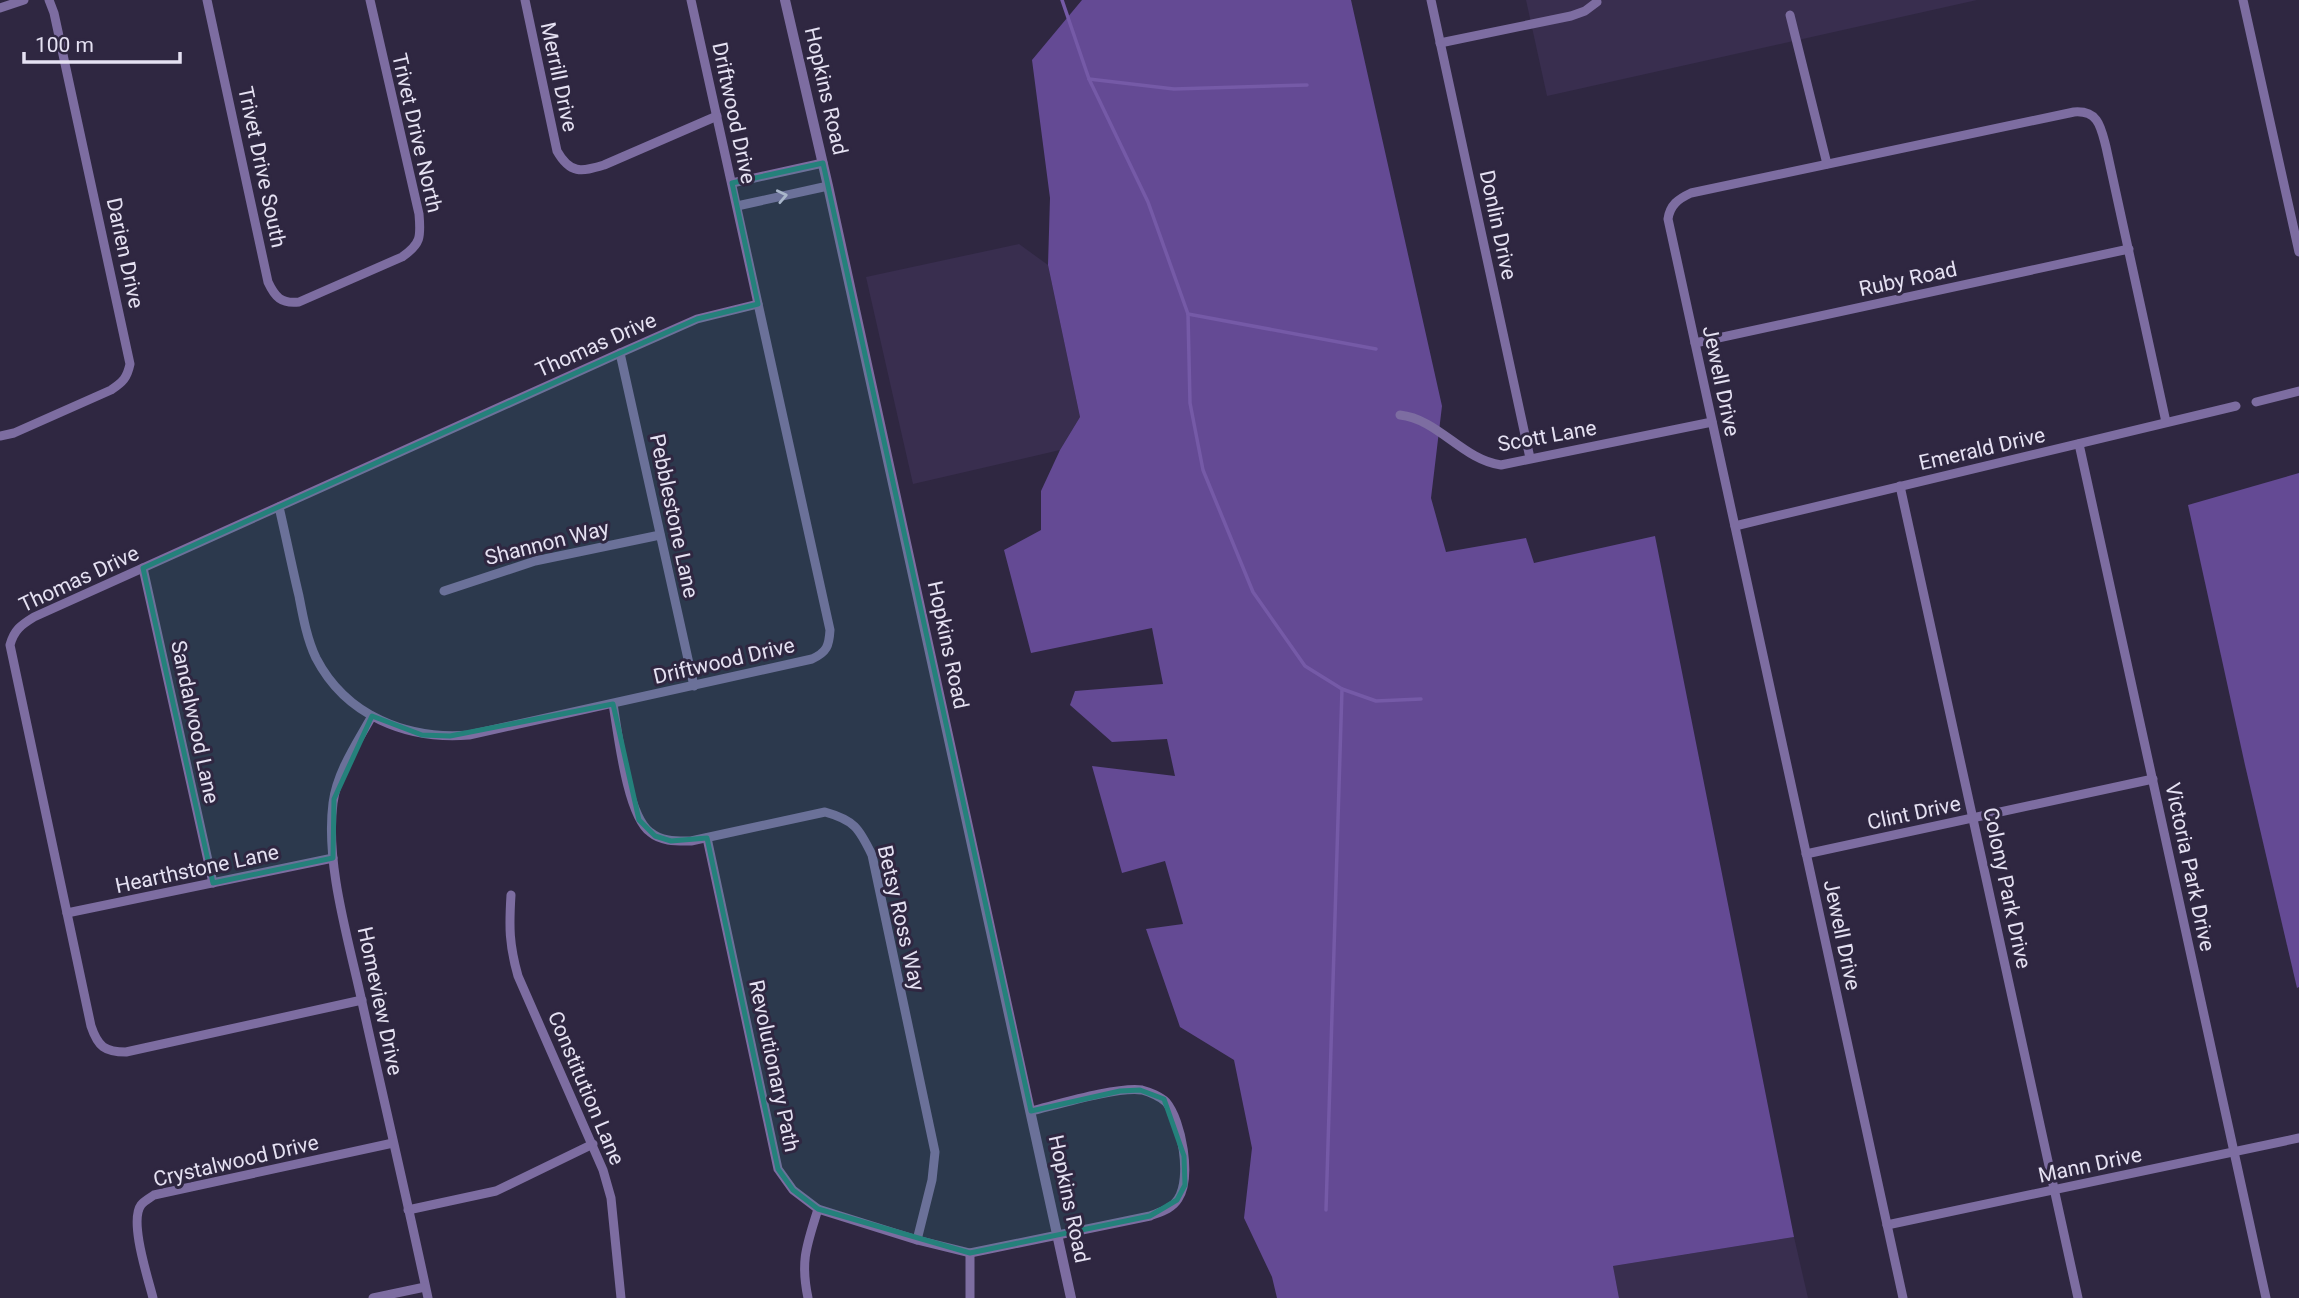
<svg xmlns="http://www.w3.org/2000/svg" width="2299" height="1298" font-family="Roboto,sans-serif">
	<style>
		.built { fill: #392e4f }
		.forest { fill: #644a94 }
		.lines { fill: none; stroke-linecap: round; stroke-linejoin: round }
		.stream { stroke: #755aa7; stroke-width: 3.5 }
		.minor { stroke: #7d6da1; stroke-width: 9 }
		.tertiary { stroke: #7d6da1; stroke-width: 10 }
		.oneway { stroke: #cbc4de }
		.marked { fill: #24817b; fill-opacity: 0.2; stroke: #24817b; stroke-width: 5; stroke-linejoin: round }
		.labels { text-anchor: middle; stroke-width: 6; stroke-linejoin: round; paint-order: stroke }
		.street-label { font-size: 21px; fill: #e5e1f2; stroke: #2f2741 }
	</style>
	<rect width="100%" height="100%" fill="#2f2741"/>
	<g class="built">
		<path d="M1526 0H1977L1547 96Z"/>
		<path d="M1019 244 1048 265 1080 417 1060 450 913 484 866 277Z"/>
		<path d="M1794 1237 1808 1298H1619L1613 1266Z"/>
	</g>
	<g class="forest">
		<path d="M1082 0H1351L1442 406 1431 498 1446 552 1526 538 1534 563 1655 536 1794 1237 1613 1266 1619 1298H1277L1272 1277 1244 1218 1252 1148 1234 1060 1180 1027 1146 929 1183 924 1165 861 1122 873 1092 766 1175 776 1167 739 1112 742 1070 705 1075 691 1163 684 1152 628 1031 653 1004 550 1041 530V491L1060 450 1080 417 1048 265 1050 198 1032 60Z"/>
		<path d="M2299 473V987L2297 988 2245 765 2188 505Z"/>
	</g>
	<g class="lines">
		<g class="stream">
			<path d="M1062 0 1089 79 1148 202 1188 314 1190 403 1203 470 1253 592 1305 666 1342 689 1326 1210"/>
			<path d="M1089 79 1174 89 1307 85"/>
			<path d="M1188 314 1376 349"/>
			<path d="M1342 689 1376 701 1421 699"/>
		</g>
		<g class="minor">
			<path d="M207 0 268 282C275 297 281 304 299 302L402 257C421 244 421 237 419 214L370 0"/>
			<path d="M525 0 557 151C570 174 581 172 604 165L717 116"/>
			<path d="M1431 0 1530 458"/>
			<path d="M2243 0 2299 252"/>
			<path d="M0 8 24 0"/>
			<path d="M1790 15 1827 164"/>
			<path d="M1440 43 1571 16 1585 11 1597 2"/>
			<path d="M732 183 823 163"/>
			<path d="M737 206 828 186"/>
			<path d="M1695 343 2129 249"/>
			<path d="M620 353 694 686"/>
			<path d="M2256 402 2299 391"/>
			<path d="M1400 415C1438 419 1463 460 1501 465L1712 422"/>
			<path d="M0 436 14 433 111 390C123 382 127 378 130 364L54 13 49 0"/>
			<path d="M2079 444 2266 1298"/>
			<path d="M1900 486 2078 1298"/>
			<path d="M279 507C286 537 292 567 299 596 303 617 307 639 316 658 346 716 407 740 469 735L812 659C827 652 829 646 830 630L691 0"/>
			<path d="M1735 526 2236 406"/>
			<path d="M143 568 213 883"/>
			<path d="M444 591 535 561 660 535"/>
			<path d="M613 704C618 733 627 815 650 832 662 842 677 841 691 841L825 812C854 820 859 828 872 855L935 1152 932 1180 917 1240"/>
			<path d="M372 716C357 743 337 772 333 803 325 865 349 941 362 1002 384 1101 407 1199 428 1298"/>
			<path d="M707 838 778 1169 793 1190 818 1209 917 1240 970 1253 1150 1216C1160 1212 1172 1209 1178 1199 1192 1178 1182 1121 1166 1102 1161 1097 1150 1092 1142 1090 1119 1086 1056 1105 1031 1111"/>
			<path d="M1806 854 2153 779"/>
			<path d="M511 895C509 927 509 944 518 976L603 1170 611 1198 621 1298"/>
			<path d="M67 913 333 858"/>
			<path d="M362 1000 126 1052C105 1052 98 1047 91 1026L10 645C14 630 21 625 34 617L620 353 697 319 758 304"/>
			<path d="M408 1210 496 1191 593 1144"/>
			<path d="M1887 1225 2299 1138"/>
			<path d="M153 1298C148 1278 129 1221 141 1205 144 1201 150 1198 154 1195L393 1143"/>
			<path d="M373 1298 425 1287"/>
			<path d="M808 1298C800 1260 807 1245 818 1209"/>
			<path d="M970 1298V1253"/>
			<path d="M1903 1298 1668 219C1670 205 1678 199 1691 193L2074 112C2099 110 2101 128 2106 147L2166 422"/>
		</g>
		<path class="tertiary" d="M785 0 828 186 1071 1298"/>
	</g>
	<defs><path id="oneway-chevron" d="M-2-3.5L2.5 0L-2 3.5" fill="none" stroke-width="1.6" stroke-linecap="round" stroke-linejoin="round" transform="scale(1.75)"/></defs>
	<use class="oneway" href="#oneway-chevron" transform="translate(782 196) rotate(-12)"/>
	<path class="marked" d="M823 163 1031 1111 1120 1091 1140 1090 1164 1099 1184 1156 1185 1185 1177 1200 1150 1216 970 1253 818 1209 793 1190 778 1169 707 838 671 841 655 836 639 820 613 704 450 736 422 735 372 716 334 799 333 858 213 883 143 568 620 353 697 319 758 304 732 183Z"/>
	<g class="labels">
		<g class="street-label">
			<text transform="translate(559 77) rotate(78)" y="7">Merrill Drive</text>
			<text transform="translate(826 91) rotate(77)" y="7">Hopkins Road</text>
			<text transform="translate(734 113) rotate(78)" y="7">Driftwood Drive</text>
			<text transform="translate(417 133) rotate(77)" y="7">Trivet Drive North</text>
			<text transform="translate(262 167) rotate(78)" y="7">Trivet Drive South</text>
			<text transform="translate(1498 225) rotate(78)" y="7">Donlin Drive</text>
			<text transform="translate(125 253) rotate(78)" y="7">Darien Drive</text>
			<text transform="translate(1908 279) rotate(-12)" y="7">Ruby Road</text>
			<text transform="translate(596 345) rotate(-24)" y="7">Thomas Drive</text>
			<text transform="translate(1721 381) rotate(78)" y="7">Jewell Drive</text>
			<text transform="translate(1547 436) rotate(-10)" y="7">Scott Lane</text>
			<text transform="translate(1982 449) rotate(-13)" y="7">Emerald Drive</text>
			<text transform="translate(674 516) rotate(78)" y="7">Pebblestone Lane</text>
			<text transform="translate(547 543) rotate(-14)" y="7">Shannon Way</text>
			<text transform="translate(79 579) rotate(-25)" y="7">Thomas Drive</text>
			<text transform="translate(948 645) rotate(78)" y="7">Hopkins Road</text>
			<text transform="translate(724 661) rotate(-13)" y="7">Driftwood Drive</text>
			<text transform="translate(195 722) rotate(78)" y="7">Sandalwood Lane</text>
			<text transform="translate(1914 813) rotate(-12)" y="7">Clint Drive</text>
			<text transform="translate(2190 867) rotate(78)" y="7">Victoria Park Drive</text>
			<text transform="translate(197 869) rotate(-12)" y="7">Hearthstone Lane</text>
			<text transform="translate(2007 888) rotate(78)" y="7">Colony Park Drive</text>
			<text transform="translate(901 918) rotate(77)" y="7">Betsy Ross Way</text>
			<text transform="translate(1842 935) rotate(78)" y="7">Jewell Drive</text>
			<text transform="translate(380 1001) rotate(78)" y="7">Homeview Drive</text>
			<text transform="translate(774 1066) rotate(78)" y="7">Revolutionary Path</text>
			<text transform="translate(586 1088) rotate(67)" y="7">Constitution Lane</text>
			<text transform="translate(236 1161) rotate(-13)" y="7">Crystalwood Drive</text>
			<text transform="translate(2090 1165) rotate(-12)" y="7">Mann Drive</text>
			<text transform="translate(1069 1199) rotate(78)" y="7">Hopkins Road</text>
		</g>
	</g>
	<path d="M24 52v10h156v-10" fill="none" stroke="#e5e1f2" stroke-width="3.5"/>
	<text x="35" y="52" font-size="21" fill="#e5e1f2" stroke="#2f2741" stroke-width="5" paint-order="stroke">100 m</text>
</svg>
